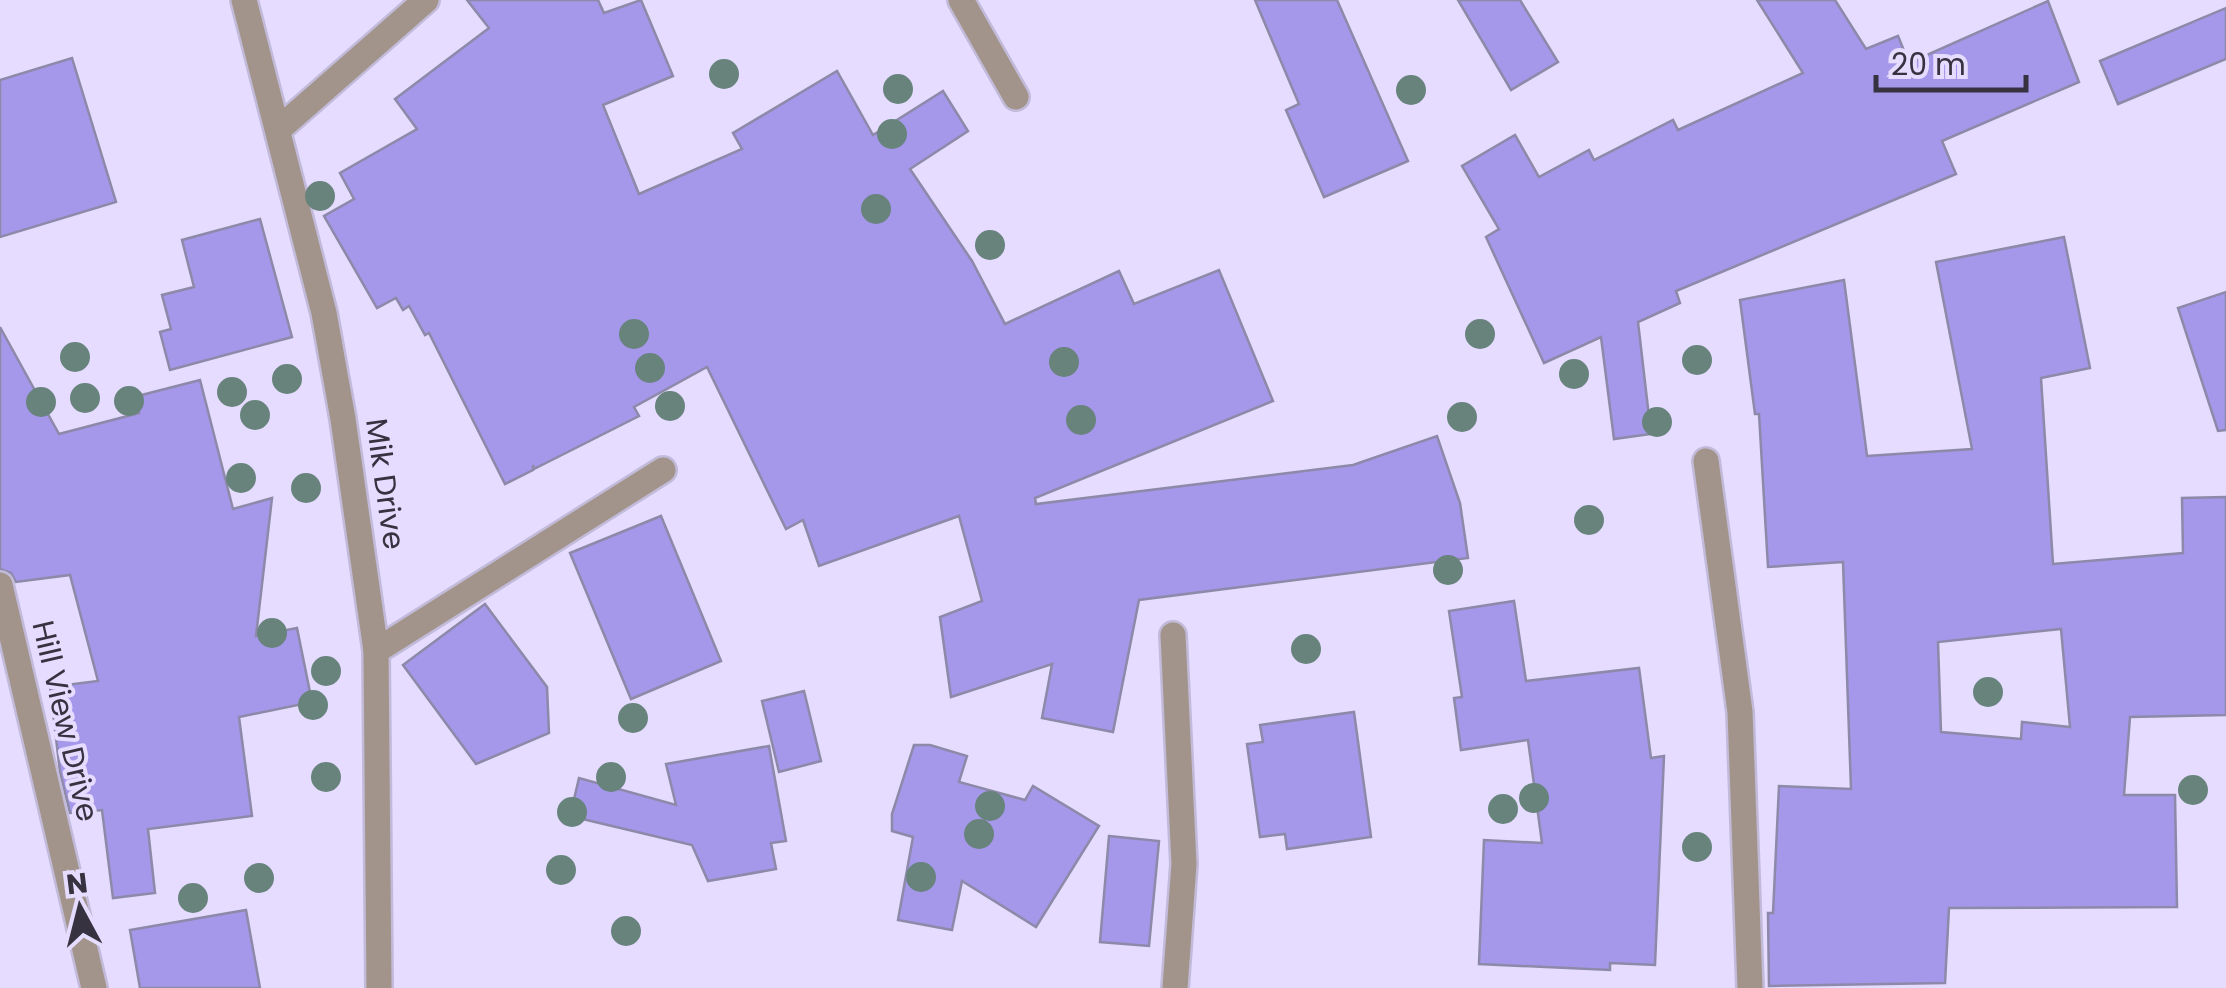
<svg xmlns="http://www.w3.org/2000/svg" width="2226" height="988" font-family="Poppins,sans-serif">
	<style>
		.building { fill: #a598ea; stroke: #8d89a9; stroke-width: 2.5; fill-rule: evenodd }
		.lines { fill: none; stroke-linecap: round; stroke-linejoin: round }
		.street-casing { stroke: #c2bad9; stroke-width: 30 }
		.street { stroke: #a2948b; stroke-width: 25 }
		.tree { fill: #67837c }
		.labels { text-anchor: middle; stroke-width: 8; stroke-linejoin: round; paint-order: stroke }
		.street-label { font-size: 30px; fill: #363240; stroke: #e5dcff }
	</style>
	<rect width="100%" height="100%" fill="#e5dcff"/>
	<g class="building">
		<path d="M467 0H598L604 13 641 0 673 76 603 105 639 194 742 149 733 133 837 71 873 135 943 91 968 131 910 169 972 261 1005 324 1119 271 1134 304 1219 270 1273 401 1035 498 1036 504 1353 465 1437 436 1460 503 1468 558 1139 600 1113 732 1042 718 1052 664 951 697 940 617 982 601 959 516 819 566 803 520 786 529 707 367 634 407 639 416 534 469 533 465V470L505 484 429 333 425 335 409 306 403 310 396 298 377 308 324 216 354 199 340 173 417 129 395 99 489 28Z"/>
		<path d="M1255 0H1337L1408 161 1324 197 1286 110 1299 104Z"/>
		<path d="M1458 0H1520L1558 62 1511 90Z"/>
		<path d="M1757 0H1835L1866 49 1898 36 1909 63 2048 1 2079 82 1942 141 1956 174 1676 291 1680 303 1638 322 1651 434 1614 439 1601 337 1544 363 1486 237 1499 229 1462 166 1515 135 1539 177 1589 150 1594 160 1673 120 1678 130 1803 73Z"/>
		<path d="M2226 8V59L2118 104 2100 61Z"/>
		<path d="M72 58 116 202 0 237V80Z"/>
		<path d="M260 219 292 337 170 370 160 332 171 329 162 295 194 287 182 240Z"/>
		<path d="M2064 237 2090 368 2041 378 2053 564 2183 553 2182 498 2226 497V715L2130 717 2124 795H2175L2177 907 1949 908 1945 983 1769 986 1768 913H1773L1779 786 1851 789 1843 562 1768 567 1759 414H1755L1740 300 1844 280 1867 456 1972 449 1936 262ZM2061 629 2070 727 2022 722 2021 739 1941 732 1938 642Z"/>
		<path d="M2226 292V430L2218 431 2178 308Z"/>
		<path d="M0 327 59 434 139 413 134 397 200 380 233 509 272 498 256 636 297 628 312 702 239 717 252 816 148 829 155 893 113 898 102 810 70 813 60 772 50 687 98 681 70 575 16 582 11 573 0 569Z"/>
		<path d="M661 516 721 661 631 699 570 553Z"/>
		<path d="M1514 601 1526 681 1639 668 1651 758 1664 756 1655 965 1610 963V970L1479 964 1484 840 1542 843 1528 740 1461 750 1454 698 1462 697 1449 611Z"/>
		<path d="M485 604 547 687 549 733 476 764 403 665Z"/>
		<path d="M804 691 821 761 779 772 762 701Z"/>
		<path d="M1354 712 1371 837 1287 849 1285 834 1260 837 1247 744 1263 742 1260 725Z"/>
		<path d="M914 745H930L967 756 959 782 1025 800 1033 786 1099 826 1036 927 962 881 952 930 898 920 913 837 892 831V814Z"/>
		<path d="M769 746 786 841 771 843 776 869 708 881 692 845 570 816 579 778 676 805 666 764Z"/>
		<path d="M1109 836 1159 841 1149 946 1100 942Z"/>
		<path d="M246 910 260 988H140L130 930Z"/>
	</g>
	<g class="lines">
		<defs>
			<g id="street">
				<path d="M244 0 324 313 343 419 376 651 379 988"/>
				<path d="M961 0 1016 97"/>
				<path d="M279 129 426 0"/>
				<path d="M1706 461 1740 712 1750 988"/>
				<path d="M0 585 94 988"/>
				<path d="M1173 635 1184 864 1175 988"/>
				<path d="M376 651 663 470"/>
			</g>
		</defs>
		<use href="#street" class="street-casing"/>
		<use href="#street" class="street"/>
	</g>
	<g class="tree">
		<circle cx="724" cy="74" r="15"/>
		<circle cx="898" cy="89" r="15"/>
		<circle cx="1411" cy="90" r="15"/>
		<circle cx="892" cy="134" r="15"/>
		<circle cx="320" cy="196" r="15"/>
		<circle cx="876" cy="209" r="15"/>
		<circle cx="990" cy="245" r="15"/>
		<circle cx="634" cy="334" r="15"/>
		<circle cx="1480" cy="334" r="15"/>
		<circle cx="75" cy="357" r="15"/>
		<circle cx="1697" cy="360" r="15"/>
		<circle cx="1064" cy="362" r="15"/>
		<circle cx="650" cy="368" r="15"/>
		<circle cx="1574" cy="374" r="15"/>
		<circle cx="287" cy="379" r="15"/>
		<circle cx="232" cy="392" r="15"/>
		<circle cx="85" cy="398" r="15"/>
		<circle cx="129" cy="401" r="15"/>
		<circle cx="41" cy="402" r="15"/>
		<circle cx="670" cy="406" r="15"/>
		<circle cx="255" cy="415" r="15"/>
		<circle cx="1462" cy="417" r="15"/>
		<circle cx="1081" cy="420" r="15"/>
		<circle cx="1657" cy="422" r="15"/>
		<circle cx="241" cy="478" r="15"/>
		<circle cx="306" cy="488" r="15"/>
		<circle cx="1589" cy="520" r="15"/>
		<circle cx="1448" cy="570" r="15"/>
		<circle cx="272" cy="633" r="15"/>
		<circle cx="1306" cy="649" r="15"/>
		<circle cx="326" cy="671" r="15"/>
		<circle cx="1988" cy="692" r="15"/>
		<circle cx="313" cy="705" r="15"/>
		<circle cx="633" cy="718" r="15"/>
		<circle cx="326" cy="777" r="15"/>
		<circle cx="611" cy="777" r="15"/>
		<circle cx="2193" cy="790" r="15"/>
		<circle cx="1534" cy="798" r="15"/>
		<circle cx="990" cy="806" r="15"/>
		<circle cx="1503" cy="809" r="15"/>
		<circle cx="572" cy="812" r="15"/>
		<circle cx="979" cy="834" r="15"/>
		<circle cx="1697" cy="847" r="15"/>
		<circle cx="561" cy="870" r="15"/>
		<circle cx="921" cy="877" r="15"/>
		<circle cx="259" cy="878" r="15"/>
		<circle cx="193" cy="898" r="15"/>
		<circle cx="626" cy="931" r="15"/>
	</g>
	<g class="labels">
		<g class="street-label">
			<text transform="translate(385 484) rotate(82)" y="10">Mik Drive</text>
			<text transform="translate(65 721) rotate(77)" y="10">Hill View Drive</text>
		</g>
	</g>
	<g transform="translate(80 908) rotate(353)" stroke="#e5dcff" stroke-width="8" paint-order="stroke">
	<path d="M0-8L18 38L0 25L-18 38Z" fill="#363240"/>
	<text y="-15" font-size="28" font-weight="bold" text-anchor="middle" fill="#363240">N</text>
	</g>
	<path d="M1876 75v15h150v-15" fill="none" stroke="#363240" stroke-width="5"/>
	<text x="1891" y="75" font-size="30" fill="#363240" stroke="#e5dcff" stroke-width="8" paint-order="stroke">20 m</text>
</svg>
